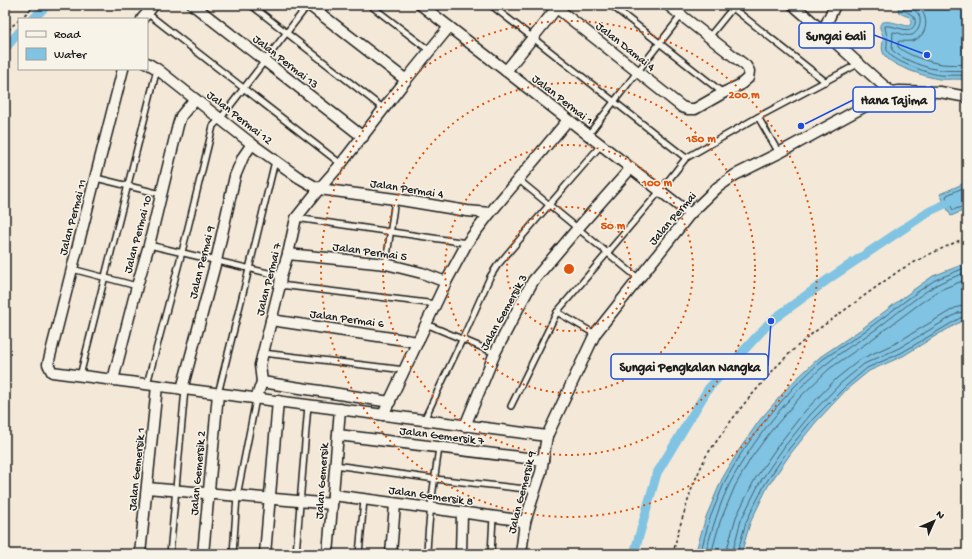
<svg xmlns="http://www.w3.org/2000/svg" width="972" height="559" font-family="'Gochi Hand',sans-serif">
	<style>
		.water { fill: #81c3e2; stroke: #598093 }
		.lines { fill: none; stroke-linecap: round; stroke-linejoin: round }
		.shore { stroke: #445f6b; stroke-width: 1 }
		.canal { stroke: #81c3e2; stroke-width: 9 }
		.lane-casing { stroke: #1c1c1c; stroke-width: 8 }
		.street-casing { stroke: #1c1c1c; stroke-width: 13 }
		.path { stroke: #1c1c1c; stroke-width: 1.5; stroke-dasharray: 3 3; stroke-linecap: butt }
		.lane { stroke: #f7f3e8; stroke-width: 5 }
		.street { stroke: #f7f3e8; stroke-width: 10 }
		.ring { fill: none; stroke: #de560d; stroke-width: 2; stroke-dasharray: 2 4 }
		.labels { text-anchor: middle; stroke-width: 3; stroke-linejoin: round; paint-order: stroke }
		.street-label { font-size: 12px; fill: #1c1c1c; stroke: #f7f3e8 }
		.centre { fill: #de560d; stroke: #f7f3e8; stroke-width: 2 }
		.ring-label { font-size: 12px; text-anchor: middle; font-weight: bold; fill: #de560d; stroke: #f7f3e8; stroke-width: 3; stroke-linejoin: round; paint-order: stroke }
		.leader { fill: none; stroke: #1d4ed8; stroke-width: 1.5 }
		.callout-dot { fill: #1d4ed8; stroke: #f7f3e8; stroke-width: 1.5 }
		.callout { fill: #f7f3e8; stroke: #1d4ed8; stroke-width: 1.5 }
		.callout-label { font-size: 13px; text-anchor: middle; font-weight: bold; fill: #1c1c1c }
	</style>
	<rect width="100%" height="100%" fill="#f4e9d8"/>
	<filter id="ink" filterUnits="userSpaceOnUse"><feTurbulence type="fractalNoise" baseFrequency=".025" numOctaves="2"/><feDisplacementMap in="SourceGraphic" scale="8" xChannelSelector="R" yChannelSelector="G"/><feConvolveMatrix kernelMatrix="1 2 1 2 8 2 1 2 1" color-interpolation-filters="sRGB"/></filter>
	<g filter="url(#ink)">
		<g class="water">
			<path d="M900 5H967V80C958 78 949 80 939 79 927 77 886 65 883 52 881 47 884 41 883 37 883 34 881 31 880 28 878 15 903 26 909 26L911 24V19L909 17 899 13 898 9Z"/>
			<path d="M967 182V209L951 216 940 194Z"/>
			<path d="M967 263V320L962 321 937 335 903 356 869 371 847 389 816 422 791 453 768 486 750 523 741 554H695L706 517 722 479 739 450 759 421 790 385 820 357 863 328 913 290 933 276Z"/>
		</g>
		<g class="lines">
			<g class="shore">
				<path d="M903 5V10C909 13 917 16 915 24 914 26 913 28 911 29 906 32 893 25 885 26 885 30 887 34 887 38 888 42 886 47 887 50 890 61 928 73 939 75 948 76 958 74 967 76"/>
				<path d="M908 5 909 7C913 9 917 11 919 15 922 22 919 32 912 35 905 37 899 32 893 32L892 50C903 60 927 69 942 70 950 71 959 70 967 71"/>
				<path d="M917 5C928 14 930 33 915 40 910 42 904 41 899 41L898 42V47C909 56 928 62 942 64 950 65 959 64 967 65"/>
				<path d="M967 186 947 195 946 197 953 210 967 205"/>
				<path d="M700 554 710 518 725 481 742 452 762 424 793 388 822 360 865 331 916 293 935 280 967 267"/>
				<path d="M705 554C712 530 719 505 730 483 753 440 788 396 825 365 840 352 859 341 875 330 895 315 915 298 936 285 945 280 957 276 967 272"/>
				<path d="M711 554 720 522 735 486 751 458 771 431 801 396 829 369 871 340 922 302 940 290 967 279"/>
				<path d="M726 554 727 549 736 517 755 479 779 444 805 411 837 378 861 359 896 343 955 308 962 306 967 305"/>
				<path d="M732 554 741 520 760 482 784 447 810 415 841 383 864 364 899 348 958 313 967 311"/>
				<path d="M737 554 746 522 765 484 788 450 813 419 845 387 867 368 901 353 960 318 967 316"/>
			</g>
			<g class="canal">
				<path d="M33 19 47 5"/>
				<path d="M5 49 19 32"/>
				<path d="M634 554 657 473 708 389 771 321 830 278 930 211 967 194"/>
			</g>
			<defs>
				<g id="lane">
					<path d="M251 5 384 109"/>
					<path d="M370 5 430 51"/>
					<path d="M491 5 686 158"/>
					<path d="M611 5 723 93"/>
					<path d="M729 5 826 82"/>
					<path d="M147 13 341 164"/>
					<path d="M709 37 735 5"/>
					<path d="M758 117 779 153"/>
					<path d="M588 135 681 16"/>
					<path d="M96 178 161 194"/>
					<path d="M519 180 638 278"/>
					<path d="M296 218 467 243"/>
					<path d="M149 245 281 276"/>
					<path d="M386 264 395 199"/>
					<path d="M72 269 137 286"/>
					<path d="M280 285 436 304"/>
					<path d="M557 312 595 334"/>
					<path d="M426 324 495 353"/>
					<path d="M263 353 405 370"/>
					<path d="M80 376 157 69"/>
					<path d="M147 384 182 252 213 126 220 119 308 5"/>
					<path d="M218 394 249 269 275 161"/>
					<path d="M511 406 557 312 660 191 686 158 758 117 858 64"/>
					<path d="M424 420 462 340 490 277 497 266 549 205 601 145"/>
					<path d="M335 465 435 479 535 490"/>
					<path d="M170 554 185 389"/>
					<path d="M233 554 237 496 256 399"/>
					<path d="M296 554 308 405"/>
					<path d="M359 554 364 500"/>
					<path d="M427 554C428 518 434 483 439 448"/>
					<path d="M491 554 493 517"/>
				</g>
				<g id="street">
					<path d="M193 5 363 137"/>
					<path d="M309 5 406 80"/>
					<path d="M421 5 690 214"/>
					<path d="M553 5 682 107 688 109H695L723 93 740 85 748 78 749 71 746 66 668 5"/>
					<path d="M793 5C826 33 858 64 891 92"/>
					<path d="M142 19 154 5"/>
					<path d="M823 31 835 5"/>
					<path d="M147 63 157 69 252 144 298 177 319 189 395 199 467 211 490 213"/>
					<path d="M123 69 72 269 48 364 52 372 547 436"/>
					<path d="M506 71 559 5"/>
					<path d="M288 254 386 264 422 273 446 282"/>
					<path d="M271 320 418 342"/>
					<path d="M113 380 137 286 149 245 178 125 181 116 195 99"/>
					<path d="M262 382 390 402"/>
					<path d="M182 389 216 261 235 176 243 157 252 144"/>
					<path d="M256 399 262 382 260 365 280 285 281 276 288 254 296 218 319 189 341 164 406 80 449 27"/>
					<path d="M383 415 446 282 467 243 490 213 568 120"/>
					<path d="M465 426 495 353 522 301 533 281 578 228 631 168"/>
					<path d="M338 435 543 460"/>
					<path d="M147 488 332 504"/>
					<path d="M333 495 511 519 525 522"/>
					<path d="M140 554 157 386"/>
					<path d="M203 554 218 394"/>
					<path d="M265 554 278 401"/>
					<path d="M328 554 340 409"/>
					<path d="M391 554 395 504"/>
					<path d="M461 554 462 513"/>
					<path d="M521 554 525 522 541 472 547 436 595 334 606 320 690 214 718 187 735 175 779 153 891 92 899 91 940 92 967 97"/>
				</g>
			</defs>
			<use href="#lane" class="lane-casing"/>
			<use href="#street" class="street-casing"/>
			<g class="path">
				<path d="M20 19 35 5"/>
				<path d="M5 35 11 27 19 20"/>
				<path d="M673 554 678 532 693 485 701 467 706 456 731 421 744 404 776 367 793 350 813 333 900 270 928 255 967 237"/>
			</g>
			<use href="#lane" class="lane"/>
			<use href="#street" class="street"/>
		</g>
	</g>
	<g class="ring">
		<circle cx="569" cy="269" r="62"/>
		<circle cx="569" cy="269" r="124"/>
		<circle cx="569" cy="269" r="186"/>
		<circle cx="569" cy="269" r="248"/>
	</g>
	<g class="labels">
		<g class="street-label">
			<text transform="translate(626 46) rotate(38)" y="4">Jalan Damai 4</text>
			<text transform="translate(286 61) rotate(38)" y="4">Jalan Permai 13</text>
			<text transform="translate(563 99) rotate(38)" y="4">Jalan Permai 1</text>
			<text transform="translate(240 117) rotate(38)" y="4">Jalan Permai 12</text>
			<text transform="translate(407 188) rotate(9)" y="4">Jalan Permai 4</text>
			<text transform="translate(72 217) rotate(-75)" y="4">Jalan Permai 11</text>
			<text transform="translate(672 218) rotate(-49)" y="4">Jalan Permai</text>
			<text transform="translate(137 234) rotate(-75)" y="4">Jalan Permai 10</text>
			<text transform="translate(370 251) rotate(8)" y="4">Jalan Permai 5</text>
			<text transform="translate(201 262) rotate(-76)" y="4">Jalan Permai 9</text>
			<text transform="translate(268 279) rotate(-76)" y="4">Jalan Permai 7</text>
			<text transform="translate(503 312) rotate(-61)" y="4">Jalan Gemersik 3</text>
			<text transform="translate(347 318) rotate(8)" y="4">Jalan Permai 6</text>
			<text transform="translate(442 435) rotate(7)" y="4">Jalan Gemersik 7</text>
			<text transform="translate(136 469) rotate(-84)" y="4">Jalan Gemersik 1</text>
			<text transform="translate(197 473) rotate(-85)" y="4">Jalan Gemersik 2</text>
			<text transform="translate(321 481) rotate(-86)" y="4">Jalan Gemersik</text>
			<text transform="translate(521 492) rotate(-76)" y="4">Jalan Gemersik 9</text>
			<text transform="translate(431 495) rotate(8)" y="4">Jalan Gemersik 8</text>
		</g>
	</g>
	<circle cx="569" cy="269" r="6" class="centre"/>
	<g class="ring-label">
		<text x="744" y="98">200 m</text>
		<text x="701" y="142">150 m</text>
		<text x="657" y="186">100 m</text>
		<text x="613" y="229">50 m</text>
	</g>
	<path class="leader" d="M927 55L874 35M801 126L853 100M771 321L768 366"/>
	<g class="callout-dot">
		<circle cx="927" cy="55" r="4"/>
		<circle cx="801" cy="126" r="4"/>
		<circle cx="771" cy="321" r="4"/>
	</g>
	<g class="callout">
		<rect x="799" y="23" width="75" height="25" rx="4"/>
		<rect x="853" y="87" width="82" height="25" rx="4"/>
		<rect x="611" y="354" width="157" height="25" rx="4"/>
	</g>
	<g class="callout-label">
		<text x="836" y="40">Sungai Gali</text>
		<text x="894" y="104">Hana Tajima</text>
		<text x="690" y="371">Sungai Pengkalan Nangka</text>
	</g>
	<rect width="972" height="559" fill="none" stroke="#f7f3e8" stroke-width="20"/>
	<rect x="10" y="10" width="952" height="539" fill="none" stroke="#1c1c1c" stroke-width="1.5" filter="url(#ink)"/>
	<rect x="18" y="18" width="130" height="52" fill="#f7f3e8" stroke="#9f9d96"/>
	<rect x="26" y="31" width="20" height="6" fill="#f7f3e8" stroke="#9f9d96"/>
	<text x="54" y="38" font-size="12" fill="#1c1c1c">Road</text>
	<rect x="26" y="48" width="20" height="12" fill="#81c3e2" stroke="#9f9d96"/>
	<text x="54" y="58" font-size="12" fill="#1c1c1c">Water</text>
	<g transform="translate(934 521) rotate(45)" stroke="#f7f3e8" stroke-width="3" paint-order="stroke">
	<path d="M0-3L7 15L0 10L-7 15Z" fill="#1c1c1c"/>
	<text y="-6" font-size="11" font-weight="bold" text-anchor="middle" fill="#1c1c1c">N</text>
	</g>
</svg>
